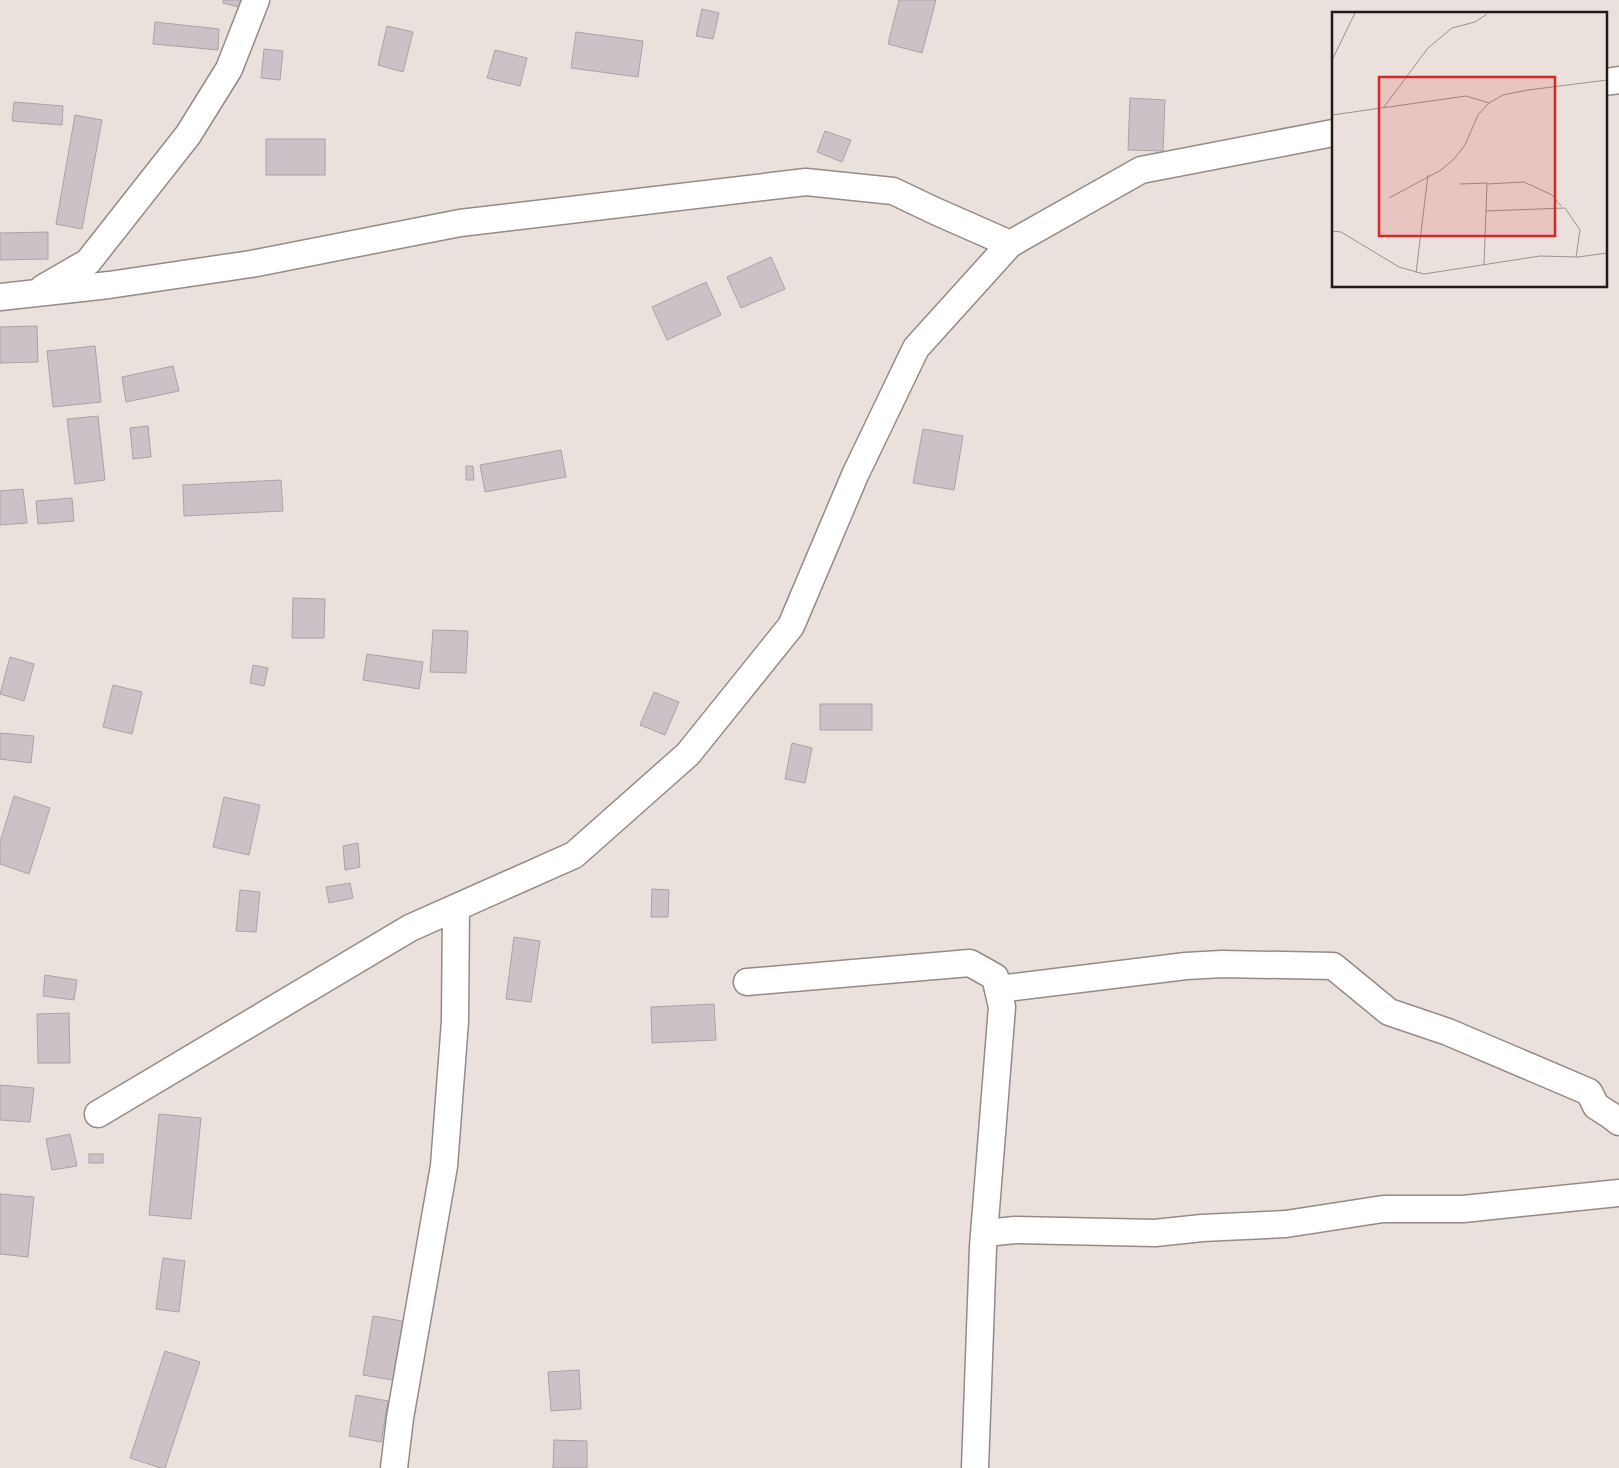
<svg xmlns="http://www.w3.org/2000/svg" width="1619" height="1468" font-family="'Public Sans',sans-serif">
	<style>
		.building { fill: #cbc1c6; stroke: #aba2a6 }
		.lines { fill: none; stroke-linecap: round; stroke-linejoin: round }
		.street-casing { stroke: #948b87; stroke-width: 29 }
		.street { stroke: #fff; stroke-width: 26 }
		.inset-road { fill: none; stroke: #99928e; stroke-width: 1 }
		.view { fill: #d62828; fill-opacity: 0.15; stroke: #d62828; stroke-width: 2.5 }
		.inset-edge { fill: none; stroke: #1e1b19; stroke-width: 2.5 }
	</style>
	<rect width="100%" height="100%" fill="#ebe1dc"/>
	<g class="building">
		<path d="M223 0H249L246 9 223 3Z"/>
		<path d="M899 0H936L922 53 888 44Z"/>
		<path d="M702 9 719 13 713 39 696 36Z"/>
		<path d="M155 22 219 29 218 50 153 44Z"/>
		<path d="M387 26 413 32 403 72 378 65Z"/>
		<path d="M576 32 643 41 638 77 571 68Z"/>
		<path d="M264 49 283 51 280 80 261 78Z"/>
		<path d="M495 50 527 58 520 86 487 78Z"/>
		<path d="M1130 98 1165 100 1163 151 1128 150Z"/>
		<path d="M14 102 63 106 62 125 12 121Z"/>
		<path d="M75 115 102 120 82 229 56 224Z"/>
		<path d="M825 131 851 140 842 162 817 152Z"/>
		<rect x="266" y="139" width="59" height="36"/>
		<path d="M48 232V259L0 260V233Z"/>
		<path d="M771 257 785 289 741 308 727 277Z"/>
		<path d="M706 282 721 315 667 340 652 307Z"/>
		<path d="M37 326 38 362 0 363V327Z"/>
		<path d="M95 346 101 402 53 407 47 351Z"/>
		<path d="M173 366 179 391 126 402 122 377Z"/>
		<path d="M98 416 105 480 75 484 67 419Z"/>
		<path d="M148 426 151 457 133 459 130 428Z"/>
		<path d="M923 429 963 436 954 490 913 483Z"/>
		<path d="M561 450 566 477 485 492 480 465Z"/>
		<path d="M466 466H473L474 480H466Z"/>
		<path d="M281 480 283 511 184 516 183 485Z"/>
		<path d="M23 489 27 523 0 525V491Z"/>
		<path d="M72 498 74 521 38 524 36 501Z"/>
		<path d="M293 598 325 599 324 638H292Z"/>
		<path d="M433 630 468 631 466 673 430 672Z"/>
		<path d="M367 654 423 662 419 689 363 680Z"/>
		<path d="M10 657 34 664 24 701 0 694Z"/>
		<path d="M253 665 268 668 264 686 250 683Z"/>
		<path d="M113 685 142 692 132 734 103 727Z"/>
		<path d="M654 692 679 702 665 735 640 725Z"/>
		<rect x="820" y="704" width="52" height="26"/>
		<path d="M0 733 34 736 31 763 0 759Z"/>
		<path d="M792 743 812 748 805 783 785 779Z"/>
		<path d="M14 796 50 808 29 874 0 864V842Z"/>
		<path d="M224 797 260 805 249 855 213 847Z"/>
		<path d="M358 843 360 867 345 870 343 846Z"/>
		<path d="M350 883 353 898 329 903 326 887Z"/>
		<path d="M652 889 669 890 668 917H651Z"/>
		<path d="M240 890 260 892 256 932 236 931Z"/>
		<path d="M514 937 540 941 531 1002 506 999Z"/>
		<path d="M45 975 77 980 74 1000 43 996Z"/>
		<path d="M714 1004 716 1040 652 1043 651 1007Z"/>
		<path d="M69 1013 70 1063H38L37 1014Z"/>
		<path d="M0 1085 34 1088 30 1122 0 1120Z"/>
		<path d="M159 1114 201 1118 191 1219 149 1215Z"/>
		<path d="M70 1134 77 1166 52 1170 46 1139Z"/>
		<rect x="89" y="1154" width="14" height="9"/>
		<path d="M0 1194 34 1197 28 1257 0 1254Z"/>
		<path d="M163 1258 185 1261 179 1312 156 1309Z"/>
		<path d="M373 1316 408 1322 398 1381 363 1375Z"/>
		<path d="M165 1351 200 1362 165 1468H161L130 1458Z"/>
		<path d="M579 1370 581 1409 551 1411 548 1372Z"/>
		<path d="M356 1395 388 1401 381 1442 349 1436Z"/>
		<path d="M554 1440 587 1441V1468H553Z"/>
	</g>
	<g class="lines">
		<defs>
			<g id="street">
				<path d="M1605 82 1619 80"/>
				<path d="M43 288 88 262 188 135 229 69 256 0"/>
				<path d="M0 297 109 285 251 264 460 223 806 182 893 191 935 211 1010 244 1141 170 1333 133"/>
				<path d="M747 982 970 963 995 977 1002 1007 983 1247 975 1468"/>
				<path d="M998 989 1186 966 1222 964 1333 966 1389 1012 1448 1032 1589 1092 1596 1106 1610 1115 1619 1122"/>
				<path d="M98 1114 410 928 574 855 688 754 791 626 855 475 916 348 1010 244"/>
				<path d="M985 1233 1015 1230 1155 1233 1202 1228 1286 1224 1383 1209H1463L1619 1193"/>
				<path d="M394 1468 400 1418 444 1166 455 1021 456 908"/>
			</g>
		</defs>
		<use href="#street" class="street-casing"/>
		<use href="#street" class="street"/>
	</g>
	<g transform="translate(1332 12)">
		<rect width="275" height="275" fill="#ebe1dc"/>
		<path class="inset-road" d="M0 48 23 1M52 95 96 36 120 16 143 10 155 2M0 103 134 84 157 91 171 83 196 78 275 68M128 172 155 171 152 253M155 172 192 170 220 183 229 194M57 186 109 158 122 147 133 133 146 103 157 91M154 199 233 196 248 218 244 245M0 219 9 220 67 255 92 262 208 244 246 245 275 241M84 261 96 163"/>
		<path class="view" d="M47 65H223V224H47Z"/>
		<rect width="275" height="275" class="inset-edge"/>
	</g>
</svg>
